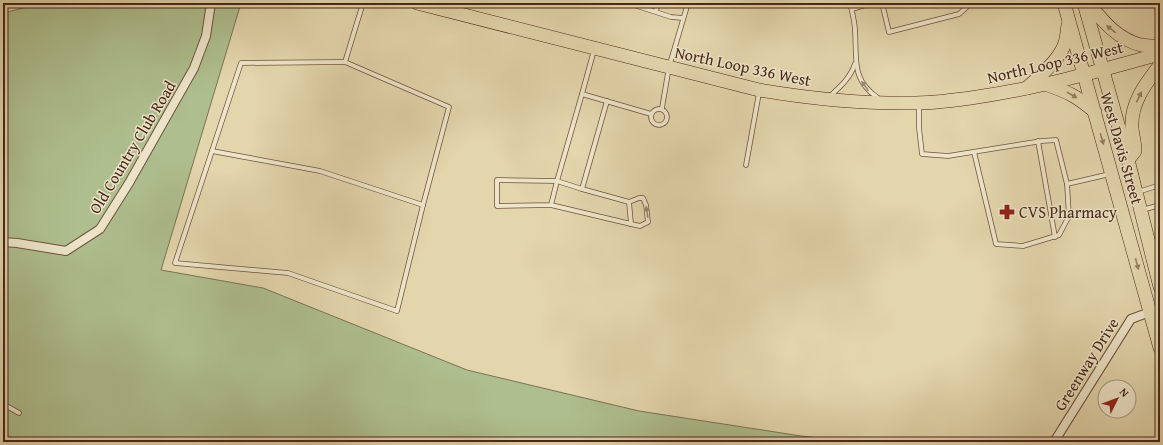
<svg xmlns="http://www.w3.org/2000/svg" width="1163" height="445" font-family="'Gentium Book Plus',serif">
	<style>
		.green { fill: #aebe8e; stroke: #7b7254 }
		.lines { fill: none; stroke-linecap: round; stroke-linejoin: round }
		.lane-casing { stroke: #6f523e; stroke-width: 5.5 }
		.street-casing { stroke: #6f523e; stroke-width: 10 }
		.primary-casing { stroke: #482719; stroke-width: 14 }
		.lane { stroke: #ede4c9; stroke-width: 4 }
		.street { stroke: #ede4c9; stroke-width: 8 }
		.primary { stroke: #e3d5ac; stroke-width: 13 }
		.oneway { fill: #967e62 }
		.oneway2 { fill: #9a8671 }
		.labels { text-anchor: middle; stroke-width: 3; stroke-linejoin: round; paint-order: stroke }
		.street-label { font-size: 16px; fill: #482719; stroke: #ede4c9 }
		.poi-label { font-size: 16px; fill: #482719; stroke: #ede4c9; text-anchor: start }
	</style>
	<rect width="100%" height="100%" fill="#e3d5ac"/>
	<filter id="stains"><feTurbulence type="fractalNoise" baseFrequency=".005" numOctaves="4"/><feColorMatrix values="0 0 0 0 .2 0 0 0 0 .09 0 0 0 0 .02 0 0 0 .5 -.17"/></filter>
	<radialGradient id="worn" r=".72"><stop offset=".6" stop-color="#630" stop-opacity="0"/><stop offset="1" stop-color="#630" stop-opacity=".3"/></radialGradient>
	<path class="green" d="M44 3H241L161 270 263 288 467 370 639 411 801 436 859 442H3V13Z"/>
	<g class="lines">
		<defs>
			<g id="lane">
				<path d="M628 3 671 17 683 18"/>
				<path d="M850 3C852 12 855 22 855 31 857 59 851 80 878 98"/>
				<path d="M882 3 889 32 959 14 967 7 966 3"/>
				<path d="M1155 3 1157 8 1160 7"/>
				<path d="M852 9 872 3"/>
				<path d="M656 11 658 3"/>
				<path d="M594 50 582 94 651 114"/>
				<path d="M345 62 449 107 423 205 397 311 288 273 175 263 241 63Z"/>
				<path d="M345 62 363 3"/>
				<path d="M582 94 557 181 582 189 607 101"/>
				<path d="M830 96C841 86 850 78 855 64"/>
				<path d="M919 105V128L922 154 948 156 1042 141 1056 140 1067 184 1069 216 1059 235 1023 246 996 244 974 152"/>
				<path d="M662 108 669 67 688 3"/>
				<circle cx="659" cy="117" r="8"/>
				<path d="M1038 141 1055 237"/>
				<path d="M212 151 320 171 423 205"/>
				<path d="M746 165 759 93"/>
				<path d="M1067 184 1110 174"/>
				<path d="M1138 192 1160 185"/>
				<path d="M629 202 639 198H643L646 205 648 222 640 226 631 224"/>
				<path d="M551 205 557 181 497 180V206L551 205 631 224 629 202 582 189"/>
				<path d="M1142 210 1160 205"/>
				<path d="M3 404 19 413"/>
			</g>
			<g id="street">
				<path d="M3 242 17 243 66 251 100 229 129 183 194 68 206 36 211 3"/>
				<path d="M1054 442 1131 319 1150 312"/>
			</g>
			<g id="primary">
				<path d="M417 3 759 90C812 99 863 104 916 103 937 103 957 100 977 97 1039 88 1099 71 1160 54"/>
				<path d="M1064 3 1160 348"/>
				<path d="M1084 3 1128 160 1160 287"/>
				<path d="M1088 3C1103 21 1117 39 1141 45 1147 46 1154 46 1160 47"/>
				<path d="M1045 84C1068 92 1077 96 1095 112"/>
				<path d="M1027 88C1040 75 1059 61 1065 43 1067 37 1067 30 1068 25"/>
				<path d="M1128 160 1135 151C1135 143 1133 137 1132 129 1130 104 1145 84 1160 65"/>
			</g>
		</defs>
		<use href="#lane" class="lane-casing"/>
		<use href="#street" class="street-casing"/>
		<use href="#primary" class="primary-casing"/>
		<use href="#lane" class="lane"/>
		<use href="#street" class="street"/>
		<use href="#primary" class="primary"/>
	</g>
	<defs><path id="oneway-solid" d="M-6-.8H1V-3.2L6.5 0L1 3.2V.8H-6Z"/></defs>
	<g class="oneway">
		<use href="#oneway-solid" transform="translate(1111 29) rotate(-141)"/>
		<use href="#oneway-solid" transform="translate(1072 95) rotate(29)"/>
		<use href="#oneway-solid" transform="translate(1139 97) rotate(-65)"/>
		<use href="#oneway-solid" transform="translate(1102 139) rotate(74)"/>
		<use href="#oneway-solid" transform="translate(1137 264) rotate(75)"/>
	</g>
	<g class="oneway2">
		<use href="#oneway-solid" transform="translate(865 86) rotate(-126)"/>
		<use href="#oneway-solid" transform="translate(647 212) rotate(-99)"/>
	</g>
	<defs>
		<symbol id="pharmacy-bare" viewBox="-9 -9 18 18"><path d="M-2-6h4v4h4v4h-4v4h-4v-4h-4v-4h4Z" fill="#8f2418" stroke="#ede4c9" stroke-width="2.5" paint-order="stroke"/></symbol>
	</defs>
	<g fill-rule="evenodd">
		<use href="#pharmacy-bare" x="996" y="201" width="22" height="22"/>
	</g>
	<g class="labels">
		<g class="street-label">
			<text transform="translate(1055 62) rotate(-13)" y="6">North Loop 336 West</text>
			<text transform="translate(743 66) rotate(12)" y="6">North Loop 336 West</text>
			<text transform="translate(132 147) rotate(-59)" y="6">Old Country Club Road</text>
			<text transform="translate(1122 148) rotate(74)" y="6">West Davis Street</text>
			<text transform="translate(1086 364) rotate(-58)" y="6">Greenway Drive</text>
		</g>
		<g class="poi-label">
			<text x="1019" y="218">CVS Pharmacy</text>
		</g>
	</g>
	<rect width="1163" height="445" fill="none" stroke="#e3d5ac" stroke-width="16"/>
	<rect x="4" y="4" width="1155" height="437" fill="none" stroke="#482719" stroke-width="2"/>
	<rect x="8" y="8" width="1147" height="429" fill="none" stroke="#482719"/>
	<g transform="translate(1117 399) rotate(48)"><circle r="19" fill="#ede4c9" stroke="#ab9883"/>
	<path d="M0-3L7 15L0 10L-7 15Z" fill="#8f2418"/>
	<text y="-6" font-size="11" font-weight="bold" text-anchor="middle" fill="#482719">N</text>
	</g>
	<rect width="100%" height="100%" filter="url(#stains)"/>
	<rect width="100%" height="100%" fill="url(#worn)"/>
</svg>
